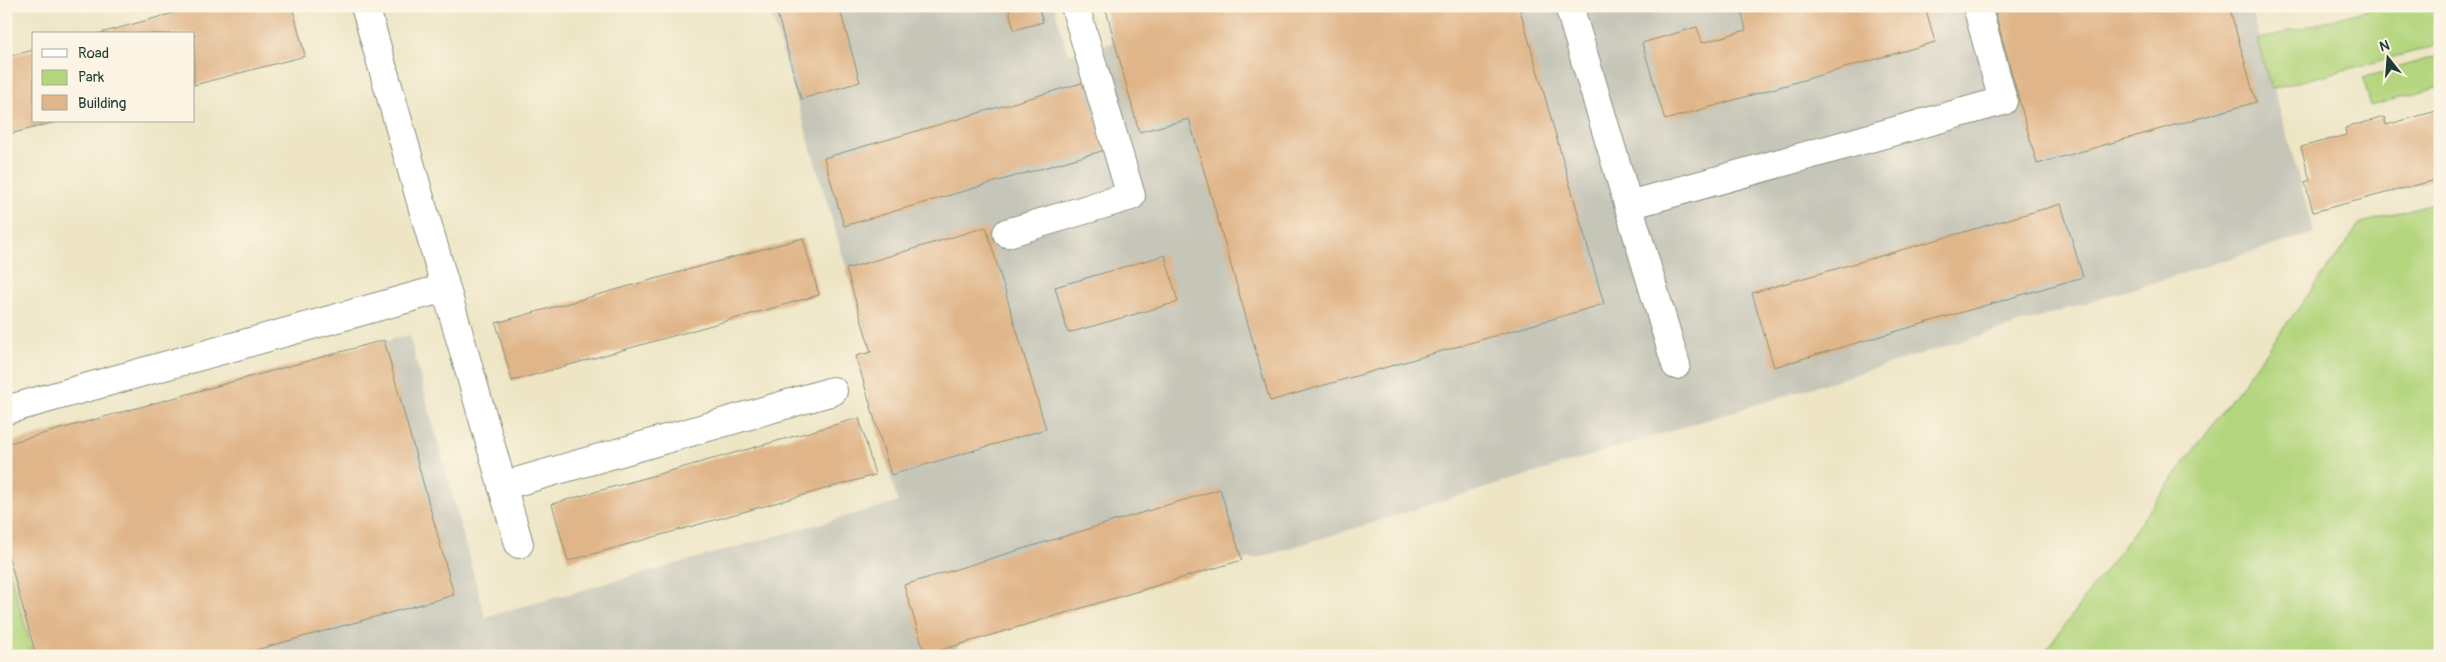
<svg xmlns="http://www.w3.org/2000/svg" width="2446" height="662" font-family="Pangolin,sans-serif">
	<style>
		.industrial { fill: #c5c5b8 }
		.green { fill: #b3d57d; stroke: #698958 }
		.building { fill: #e0b589 }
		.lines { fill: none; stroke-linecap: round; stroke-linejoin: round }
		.minor-casing { stroke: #86917c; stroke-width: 30 }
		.minor { stroke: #fff; stroke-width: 28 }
	</style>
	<rect width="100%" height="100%" fill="#fcf5e5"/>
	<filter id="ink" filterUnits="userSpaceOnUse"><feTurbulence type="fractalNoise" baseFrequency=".02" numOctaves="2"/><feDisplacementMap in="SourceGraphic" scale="10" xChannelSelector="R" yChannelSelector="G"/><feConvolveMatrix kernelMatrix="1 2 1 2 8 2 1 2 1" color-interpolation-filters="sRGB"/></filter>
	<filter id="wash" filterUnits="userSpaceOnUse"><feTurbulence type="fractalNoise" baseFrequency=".0096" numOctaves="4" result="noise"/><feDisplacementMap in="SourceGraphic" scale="20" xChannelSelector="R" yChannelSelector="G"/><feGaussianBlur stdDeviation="1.12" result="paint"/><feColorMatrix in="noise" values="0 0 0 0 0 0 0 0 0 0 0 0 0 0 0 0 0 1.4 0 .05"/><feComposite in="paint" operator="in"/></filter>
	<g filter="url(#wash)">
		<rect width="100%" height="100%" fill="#ede5c4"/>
		<path class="industrial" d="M769 6H1054L1068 54 1113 43 1104 6H2251L2314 233 1261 557 1241 560 957 644 960 656H36L6 547V444L409 335 485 617 898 502 856 356 871 351Z"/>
		<g class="green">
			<path d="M2383 6H2440V45L2271 89 2257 40Z"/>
			<path d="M2440 55V86L2371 106 2363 78Z"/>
			<path d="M2440 201V656H2042L2361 223Z"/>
			<path d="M6 559 34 656H6Z"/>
		</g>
		<g id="blocks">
			<g class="building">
				<path d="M199 6H292L305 56 194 85V34H97Z"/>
				<path d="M775 6H839L860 82 801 99Z"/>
				<path d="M1008 6H1038L1043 22 1014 30Z"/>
				<path d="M1105 6H1519L1604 304 1270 401 1189 119 1139 132Z"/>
				<path d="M1740 6H1925L1935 42 1665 120 1642 43 1697 27 1702 43 1746 30Z"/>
				<path d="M1993 6H2229L2256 102 2037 164Z"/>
				<path d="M34 50V121L56 122 6 135V57Z"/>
				<path d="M1085 82 1105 150 844 226 824 158Z"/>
				<path d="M2440 110V179L2313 212 2305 182 2310 180 2301 147 2346 135 2345 128 2384 117 2386 125Z"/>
				<path d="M2061 204 2083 277 1774 367 1752 293Z"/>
				<path d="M986 227 1046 429 891 475 856 356 871 352 846 269Z"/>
				<path d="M803 238 819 295 512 381 496 323Z"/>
				<path d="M1165 255 1178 302 1068 333 1055 287Z"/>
				<path d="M384 340 454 595 234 656H36L6 547V444Z"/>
				<path d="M859 418 875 475 568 561 552 504Z"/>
				<path d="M1220 489 1242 560 925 655 904 585Z"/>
			</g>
		</g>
	</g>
	<g filter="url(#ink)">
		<use href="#blocks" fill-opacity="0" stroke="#86917c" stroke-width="1"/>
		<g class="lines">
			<defs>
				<g id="minor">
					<path d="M365 6 519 544"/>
					<path d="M1569 6 1676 365"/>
					<path d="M1629 205 2003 101 1977 6"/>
					<path d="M1007 233 1131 196 1075 6"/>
					<path d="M6 410 445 288"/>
					<path d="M502 486 833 391"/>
				</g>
			</defs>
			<use href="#minor" class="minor-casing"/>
			<use href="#minor" class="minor"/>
		</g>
	</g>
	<rect width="2446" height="662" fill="none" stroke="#fcf5e5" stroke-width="25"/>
	<rect x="32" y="32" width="162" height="90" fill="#fcf5e5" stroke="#a4ab9e"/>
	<rect x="42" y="49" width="25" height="8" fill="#ffffff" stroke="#a4ab9e"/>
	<text x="78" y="58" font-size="15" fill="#1f3d34">Road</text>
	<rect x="42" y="70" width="25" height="15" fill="#b3d57d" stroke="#a4ab9e"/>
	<text x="78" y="82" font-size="15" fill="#1f3d34">Park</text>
	<rect x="42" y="95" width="25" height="15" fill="#e0b589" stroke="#a4ab9e"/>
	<text x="78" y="108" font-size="15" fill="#1f3d34">Building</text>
	<g transform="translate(2388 58) rotate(343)" stroke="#fcf5e5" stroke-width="4" paint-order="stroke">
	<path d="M0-4L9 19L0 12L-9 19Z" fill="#1f3d34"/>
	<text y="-8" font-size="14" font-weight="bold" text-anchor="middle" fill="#1f3d34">N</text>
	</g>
</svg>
